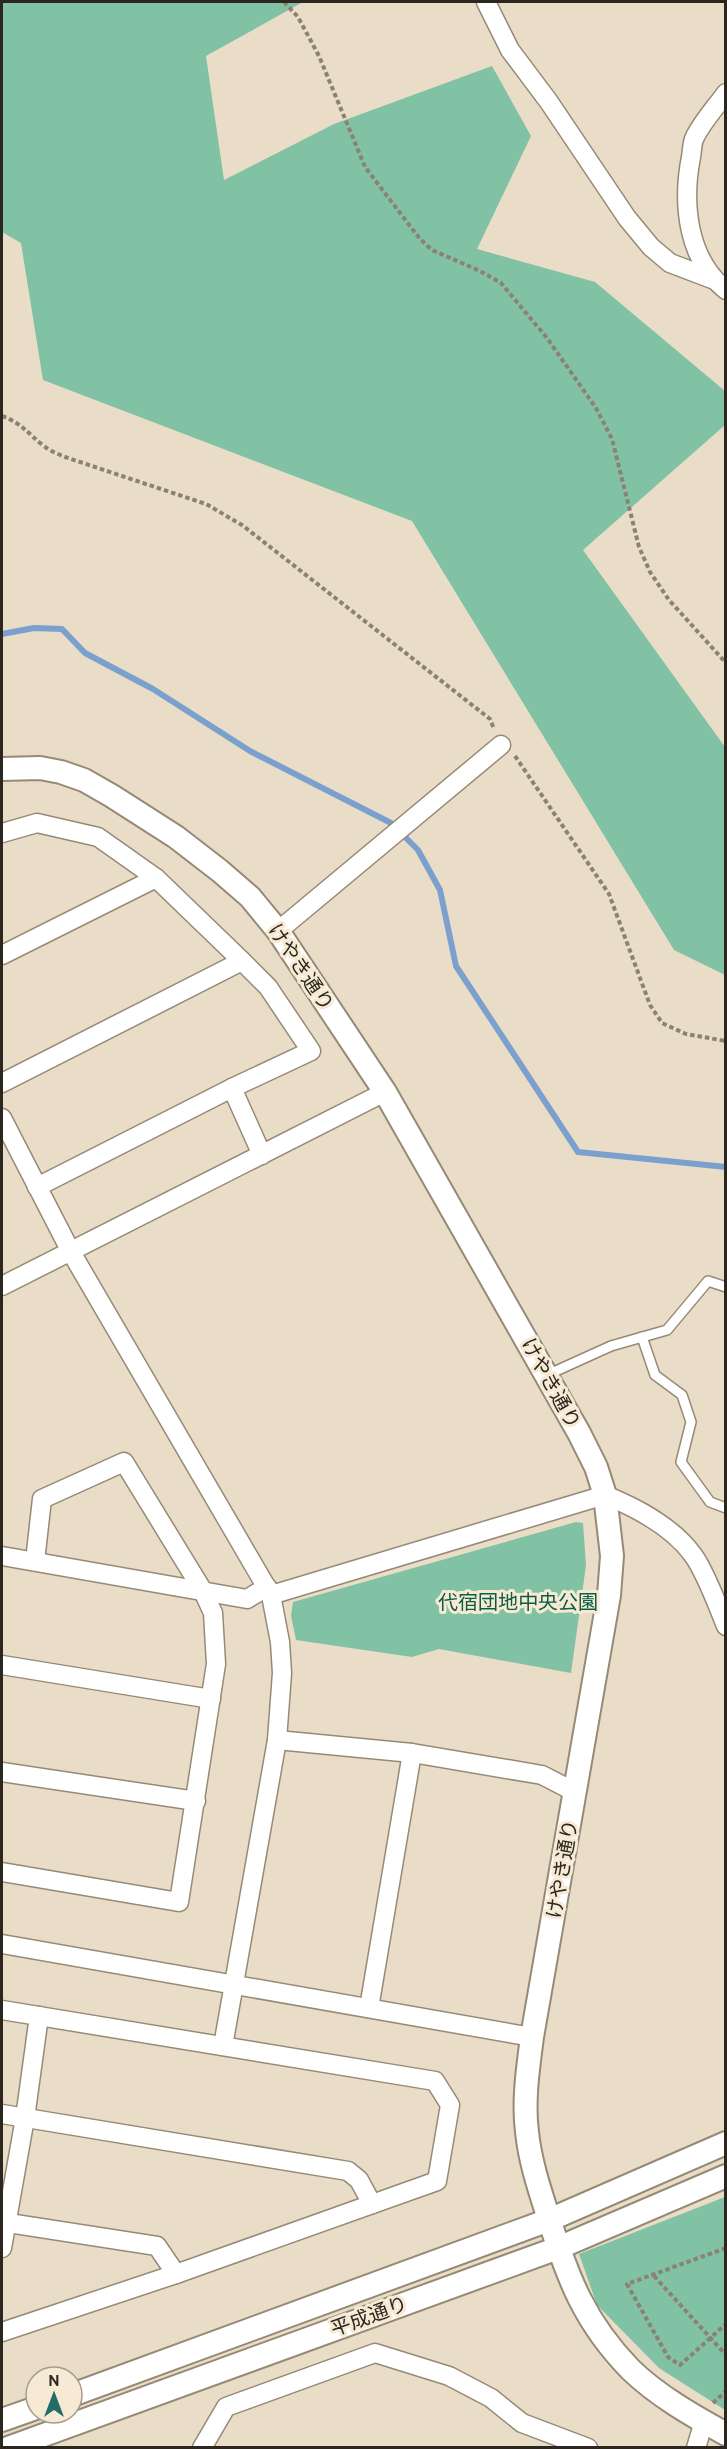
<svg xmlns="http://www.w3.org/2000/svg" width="727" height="2449" font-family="Cabin,'Noto Sans JP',sans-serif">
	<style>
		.green { fill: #81c1a4 }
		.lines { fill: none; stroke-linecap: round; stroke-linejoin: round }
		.stream { stroke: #7ca0ce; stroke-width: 6 }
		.service-casing { stroke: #968a76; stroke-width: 12 }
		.minor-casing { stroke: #968a76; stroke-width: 21 }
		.tertiary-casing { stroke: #968a76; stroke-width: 26 }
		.path { stroke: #8b8273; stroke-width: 4; stroke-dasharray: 4.5 3; stroke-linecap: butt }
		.service { stroke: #fff; stroke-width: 9 }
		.minor { stroke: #fff; stroke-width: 18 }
		.tertiary { stroke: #fff; stroke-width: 22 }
		.labels { text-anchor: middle; stroke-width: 6; stroke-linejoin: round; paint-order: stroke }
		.street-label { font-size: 20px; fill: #2b261e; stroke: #f7ead4 }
		.park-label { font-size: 20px; fill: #0a5e43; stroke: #f7ead4 }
	</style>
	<rect width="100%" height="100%" fill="#eaddc7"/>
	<g class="green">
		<path d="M2 2H303L206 56 224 180 334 124 492 66 531 136 477 249 595 282 725 391V425L583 550 725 747V975L674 950 412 521 43 380 21 243 2 232Z"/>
		<path d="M576 1522 583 1523 586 1565 571 1673 439 1649 412 1657 296 1640 291 1616 293 1602Z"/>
		<path d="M725 2197V2410L659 2368 597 2305 579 2254Z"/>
	</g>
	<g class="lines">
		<path class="stream" d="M2 634 34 628 62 629 85 653 153 689 250 751 391 823 418 850 440 890 456 966 578 1152 726 1167"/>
		<defs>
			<g id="service">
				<path d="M642 1337 655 1375 682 1395 691 1422 681 1462 710 1502 726 1508"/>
				<path d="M547 1375 611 1346 667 1330 708 1281 726 1287"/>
			</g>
			<g id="minor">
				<path d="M486 2 510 50 549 102 627 218 651 247 670 263 712 279"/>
				<path d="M726 93C716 107 701 123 694 139 692 144 692 152 691 157 682 203 687 259 726 290"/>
				<path d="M2 833 37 823 98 837 156 878 242 961 268 987 311 1051 232 1088 37 1187"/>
				<path d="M278 931 501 745"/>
				<path d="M2 955 156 878"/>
				<path d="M2 1083 242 961"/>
				<path d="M232 1088 262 1155"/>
				<path d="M2 1118 71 1252 271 1595 280 1642 282 1673 277 1740 223 2046"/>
				<path d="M2 1286 385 1092"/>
				<path d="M2 1556 247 1599 267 1587"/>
				<path d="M271 1595 605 1495C637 1508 672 1526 693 1555 705 1571 718 1606 726 1626"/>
				<path d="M2 1665 211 1699"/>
				<path d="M277 1740 412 1753 542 1775 575 1792"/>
				<path d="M2 1772 196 1801"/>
				<path d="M2 1872 179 1902 216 1664 213 1613 203 1591 124 1462 42 1499 35 1561"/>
				<path d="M2 1944 532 2037"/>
				<path d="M369 2008 412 1753"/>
				<path d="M2 2010 435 2081 450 2105 437 2181 176 2274 2 2332"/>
				<path d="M2 2114 348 2171 359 2180 372 2204"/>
				<path d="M2 2222 157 2246 176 2274"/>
				<path d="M2 2248 25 2118 39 2016"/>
				<path d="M202 2448 226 2407 375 2353 449 2376 491 2398 522 2423 588 2448"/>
				<path d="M696 2448 704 2421"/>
			</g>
			<g id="tertiary">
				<path d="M2 769 40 768 61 772 84 780 112 796 176 837 220 871 250 897 278 931 385 1092 579 1433 596 1467 605 1495 612 1556 609 1595 532 2037C528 2068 523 2101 527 2132 530 2161 539 2188 548 2216 568 2278 584 2322 631 2370 658 2396 693 2416 726 2434"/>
				<path d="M72 2395 549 2220 726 2143"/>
				<path d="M2 2420 36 2408"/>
				<path d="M8 2448 558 2248 726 2176"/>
			</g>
		</defs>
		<use href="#service" class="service-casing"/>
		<use href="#minor" class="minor-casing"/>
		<use href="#tertiary" class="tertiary-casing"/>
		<g class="path">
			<path d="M284 2 298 17 319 56 365 167 420 239 432 250 480 271 501 283 547 338 596 408 612 439 639 547 650 572 669 600 726 663"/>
			<path d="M2 416C22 423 28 434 44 446 50 451 58 454 65 457L206 504 242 525 490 719 494 729"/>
			<path d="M515 756 609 894 650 1005 662 1023 686 1034 726 1041"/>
			<path d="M726 2248 627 2284 668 2357 680 2365 726 2324"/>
			<path d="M654 2276 726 2355"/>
			<path d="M713 2403 726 2391"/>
		</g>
		<use href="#service" class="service"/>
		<use href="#minor" class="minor"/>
		<use href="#tertiary" class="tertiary"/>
	</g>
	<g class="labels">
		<g class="street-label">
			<text transform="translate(301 967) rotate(56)" y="7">けやき通り</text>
			<text transform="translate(551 1383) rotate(61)" y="7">けやき通り</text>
			<text transform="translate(562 1869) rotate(-80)" y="7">けやき通り</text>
			<text transform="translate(369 2316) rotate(-20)" y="7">平成通り</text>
		</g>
		<g class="park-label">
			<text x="518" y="1609">代宿団地中央公園</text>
		</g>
	</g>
	<rect width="727" height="2449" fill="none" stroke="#2b261e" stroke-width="6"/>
	<g transform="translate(54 2395)"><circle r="28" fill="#f7ead4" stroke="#a59c8b" stroke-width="1.5"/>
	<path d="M0-4.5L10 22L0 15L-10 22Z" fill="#246d67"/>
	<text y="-9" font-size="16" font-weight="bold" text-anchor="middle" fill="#2b261e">N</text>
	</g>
</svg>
